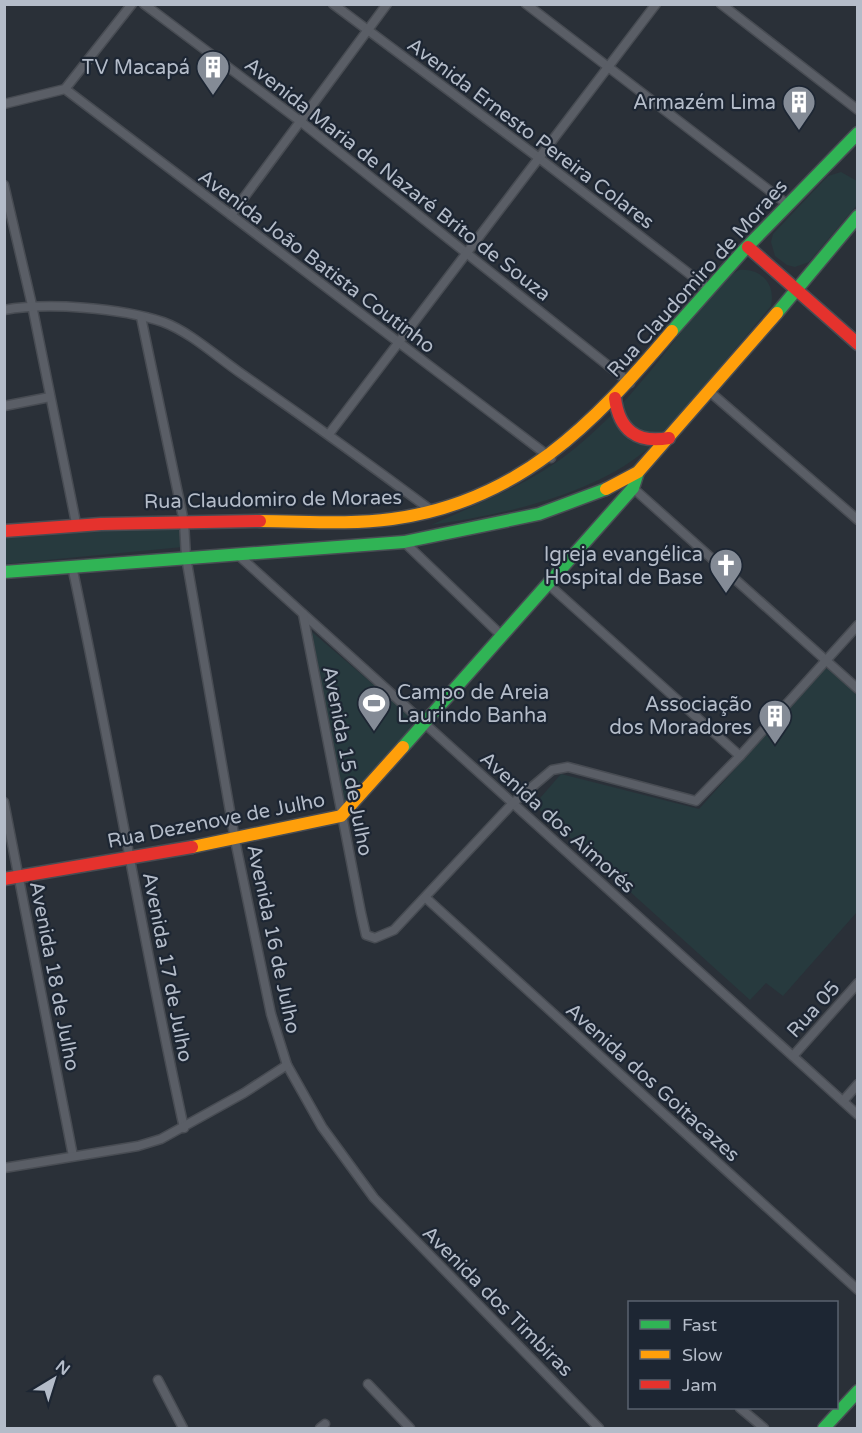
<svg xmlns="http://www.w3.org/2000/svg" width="862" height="1433" font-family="'Varela Round',sans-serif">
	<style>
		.green { fill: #273a3e }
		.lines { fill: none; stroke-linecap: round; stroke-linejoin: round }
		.street-casing { stroke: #484c53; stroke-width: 11 }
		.fast-casing { stroke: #484c53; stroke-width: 15 }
		.slow-casing { stroke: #484c53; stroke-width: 15 }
		.jam-casing { stroke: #484c53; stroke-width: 15 }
		.street { stroke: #5a5e66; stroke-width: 8 }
		.fast { stroke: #30b455; stroke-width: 12 }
		.slow { stroke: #ff9f0a; stroke-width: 12 }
		.jam { stroke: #e5322d; stroke-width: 12 }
		.labels { text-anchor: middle; stroke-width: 4.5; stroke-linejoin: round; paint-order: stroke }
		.poi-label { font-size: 20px; fill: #b4bcc9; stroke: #1d2633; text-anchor: end }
		.street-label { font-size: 20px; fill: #b4bcc9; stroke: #1d2633 }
	</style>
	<rect width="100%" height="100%" fill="#2a3038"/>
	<g class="green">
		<path d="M841 172 857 181V205L809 262 795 267 787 265 775 256 771 242 773 234 828 176Z"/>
		<path d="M739 270C761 268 776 284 771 306 747 335 722 364 698 393 681 413 666 434 645 451 590 496 501 515 431 525 477 504 525 486 565 456 628 409 674 339 723 279Z"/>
		<path d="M98 529H182L183 547 5 564V535Z"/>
		<path d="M312 632 415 720 414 725 343 806Z"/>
		<path d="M825 669H831L857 695V912L783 996 766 983 750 1000 534 805 561 774 699 809Z"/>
	</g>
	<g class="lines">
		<defs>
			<g id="street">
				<path d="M144 4 300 121 630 383"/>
				<path d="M333 4 539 158 709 289"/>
				<path d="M526 4 787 204"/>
				<path d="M721 4 858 110"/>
				<path d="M65 89 551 458"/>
				<path d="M4 104 65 89 132 4"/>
				<path d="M4 185 32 305 76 523"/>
				<path d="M231 215 387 4"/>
				<path d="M4 310C47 302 121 308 163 322 190 332 216 356 239 372 305 418 369 464 432 511"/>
				<path d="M141 317 184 522 186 557 235 840 271 1014 287 1065 322 1127 374 1198 599 1428"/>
				<path d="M710 392 858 520"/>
				<path d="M4 406 50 397"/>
				<path d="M329 434 656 4"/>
				<path d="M633 488 858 689"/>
				<path d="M404 542 501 635"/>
				<path d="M237 554 858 1115"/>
				<path d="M72 566C112 753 143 941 184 1128"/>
				<path d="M548 584 740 756"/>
				<path d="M303 614 361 913 366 935 375 938 394 930 513 803 552 770 568 767 696 801 740 756 858 625"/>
				<path d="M4 802 73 1156"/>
				<path d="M426 898 858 1290"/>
				<path d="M793 1056 858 983"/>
				<path d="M843 1101 858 1084"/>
				<path d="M4 1168 138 1146 161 1139 244 1093 287 1065"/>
				<path d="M158 1380 183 1428"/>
				<path d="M368 1384 410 1428"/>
				<path d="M740 1408 764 1428"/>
				<path d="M320 1428 325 1424"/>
			</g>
			<g id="fast">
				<path d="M777 313 858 216"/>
				<path d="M672 331 744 250 858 133"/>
				<path d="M4 572 404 542 539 514 606 489"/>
				<path d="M403 747 633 488 638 472"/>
				<path d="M824 1428 858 1391"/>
			</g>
			<g id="slow">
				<path d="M606 489 638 472 777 313"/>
				<path d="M260 521C304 521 348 525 392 519 519 502 593 424 672 331"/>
				<path d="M192 847 341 816 403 747"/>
			</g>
			<g id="jam">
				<path d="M748 247 858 344"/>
				<path d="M615 398C619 430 637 444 669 438"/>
				<path d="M4 531 101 524 260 521"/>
				<path d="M4 879 192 847"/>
			</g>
		</defs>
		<use href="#street" class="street-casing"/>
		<use href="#fast" class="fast-casing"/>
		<use href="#slow" class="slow-casing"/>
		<use href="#jam" class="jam-casing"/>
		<use href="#street" class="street"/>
		<use href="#fast" class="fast"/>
		<use href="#slow" class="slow"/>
		<use href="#jam" class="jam"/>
	</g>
	<defs>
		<symbol id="building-pin" viewBox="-11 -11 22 30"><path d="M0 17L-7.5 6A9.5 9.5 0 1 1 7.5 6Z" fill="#848b96" stroke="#1d2633"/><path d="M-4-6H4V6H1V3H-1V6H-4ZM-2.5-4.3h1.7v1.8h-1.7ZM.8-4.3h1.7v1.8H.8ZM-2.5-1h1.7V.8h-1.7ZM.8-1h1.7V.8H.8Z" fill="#fff"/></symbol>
		<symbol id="church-pin" viewBox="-11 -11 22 30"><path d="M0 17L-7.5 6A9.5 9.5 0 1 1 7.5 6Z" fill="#848b96" stroke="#1d2633"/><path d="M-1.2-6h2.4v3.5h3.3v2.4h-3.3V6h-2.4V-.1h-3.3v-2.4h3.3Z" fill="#fff"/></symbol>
		<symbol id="stadium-pin" viewBox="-11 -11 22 30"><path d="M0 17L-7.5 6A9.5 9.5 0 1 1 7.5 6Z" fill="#848b96" stroke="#1d2633"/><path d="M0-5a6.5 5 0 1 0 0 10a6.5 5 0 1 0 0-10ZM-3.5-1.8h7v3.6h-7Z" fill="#fff"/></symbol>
	</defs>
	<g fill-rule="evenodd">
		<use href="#building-pin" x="194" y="48" width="38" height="52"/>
		<use href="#building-pin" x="780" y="83" width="38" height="52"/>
		<use href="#church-pin" x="707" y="546" width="38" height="52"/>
		<use href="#stadium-pin" x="355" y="684" width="38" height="52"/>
		<use href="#building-pin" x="756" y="697" width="38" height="52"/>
	</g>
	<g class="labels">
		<g class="poi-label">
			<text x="190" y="74">TV Macapá</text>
			<text x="776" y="109">Armazém Lima</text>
			<text x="703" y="561">Igreja evangélica<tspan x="703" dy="23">Hospital de Base</tspan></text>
			<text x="397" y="699" text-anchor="start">Campo de Areia<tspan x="397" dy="23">Laurindo Banha</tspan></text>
			<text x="752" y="711">Associação<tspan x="752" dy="23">dos Moradores</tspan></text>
		</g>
		<g class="street-label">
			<text transform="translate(531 133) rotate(37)" y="7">Avenida Ernesto Pereira Colares</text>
			<text transform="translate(398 179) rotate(38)" y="7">Avenida Maria de Nazaré Brito de Souza</text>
			<text transform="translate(317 261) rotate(37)" y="7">Avenida João Batista Coutinho</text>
			<text transform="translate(697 278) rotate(-48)" y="7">Rua Claudomiro de Moraes</text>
			<text transform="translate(273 499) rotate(-1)" y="7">Rua Claudomiro de Moraes</text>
			<text transform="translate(348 761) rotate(79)" y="7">Avenida 15 de Julho</text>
			<text transform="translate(216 820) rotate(-11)" y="7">Rua Dezenove de Julho</text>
			<text transform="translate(558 822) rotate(42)" y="7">Avenida dos Aimorés</text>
			<text transform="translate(274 939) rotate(78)" y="7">Avenida 16 de Julho</text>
			<text transform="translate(168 967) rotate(79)" y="7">Avenida 17 de Julho</text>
			<text transform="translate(55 976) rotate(79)" y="7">Avenida 18 de Julho</text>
			<text transform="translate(813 1009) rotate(-48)" y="7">Rua 05</text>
			<text transform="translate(653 1082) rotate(42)" y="7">Avenida dos Goitacazes</text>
			<text transform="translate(498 1301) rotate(45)" y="7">Avenida dos Timbiras</text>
		</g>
	</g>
	<rect width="862" height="1433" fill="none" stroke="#b4bcc9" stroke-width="12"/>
	<rect x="628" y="1301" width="210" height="108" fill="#1d2633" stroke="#59626f" stroke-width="1.5"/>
	<rect x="640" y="1320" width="30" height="9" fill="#30b455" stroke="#59626f" stroke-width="1.5"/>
	<text x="682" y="1331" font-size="18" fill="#b4bcc9">Fast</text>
	<rect x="640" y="1350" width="30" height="9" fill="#ff9f0a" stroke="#59626f" stroke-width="1.5"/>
	<text x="682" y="1361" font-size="18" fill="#b4bcc9">Slow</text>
	<rect x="640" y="1380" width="30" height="9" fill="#e5322d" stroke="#59626f" stroke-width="1.5"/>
	<text x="682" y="1391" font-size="18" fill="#b4bcc9">Jam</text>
	<g transform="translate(54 1379) rotate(38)" stroke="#1d2633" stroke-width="4.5" paint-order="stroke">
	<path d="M0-4.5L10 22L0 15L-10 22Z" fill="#b4bcc9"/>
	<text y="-9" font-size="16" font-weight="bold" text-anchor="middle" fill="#b4bcc9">N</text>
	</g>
</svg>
